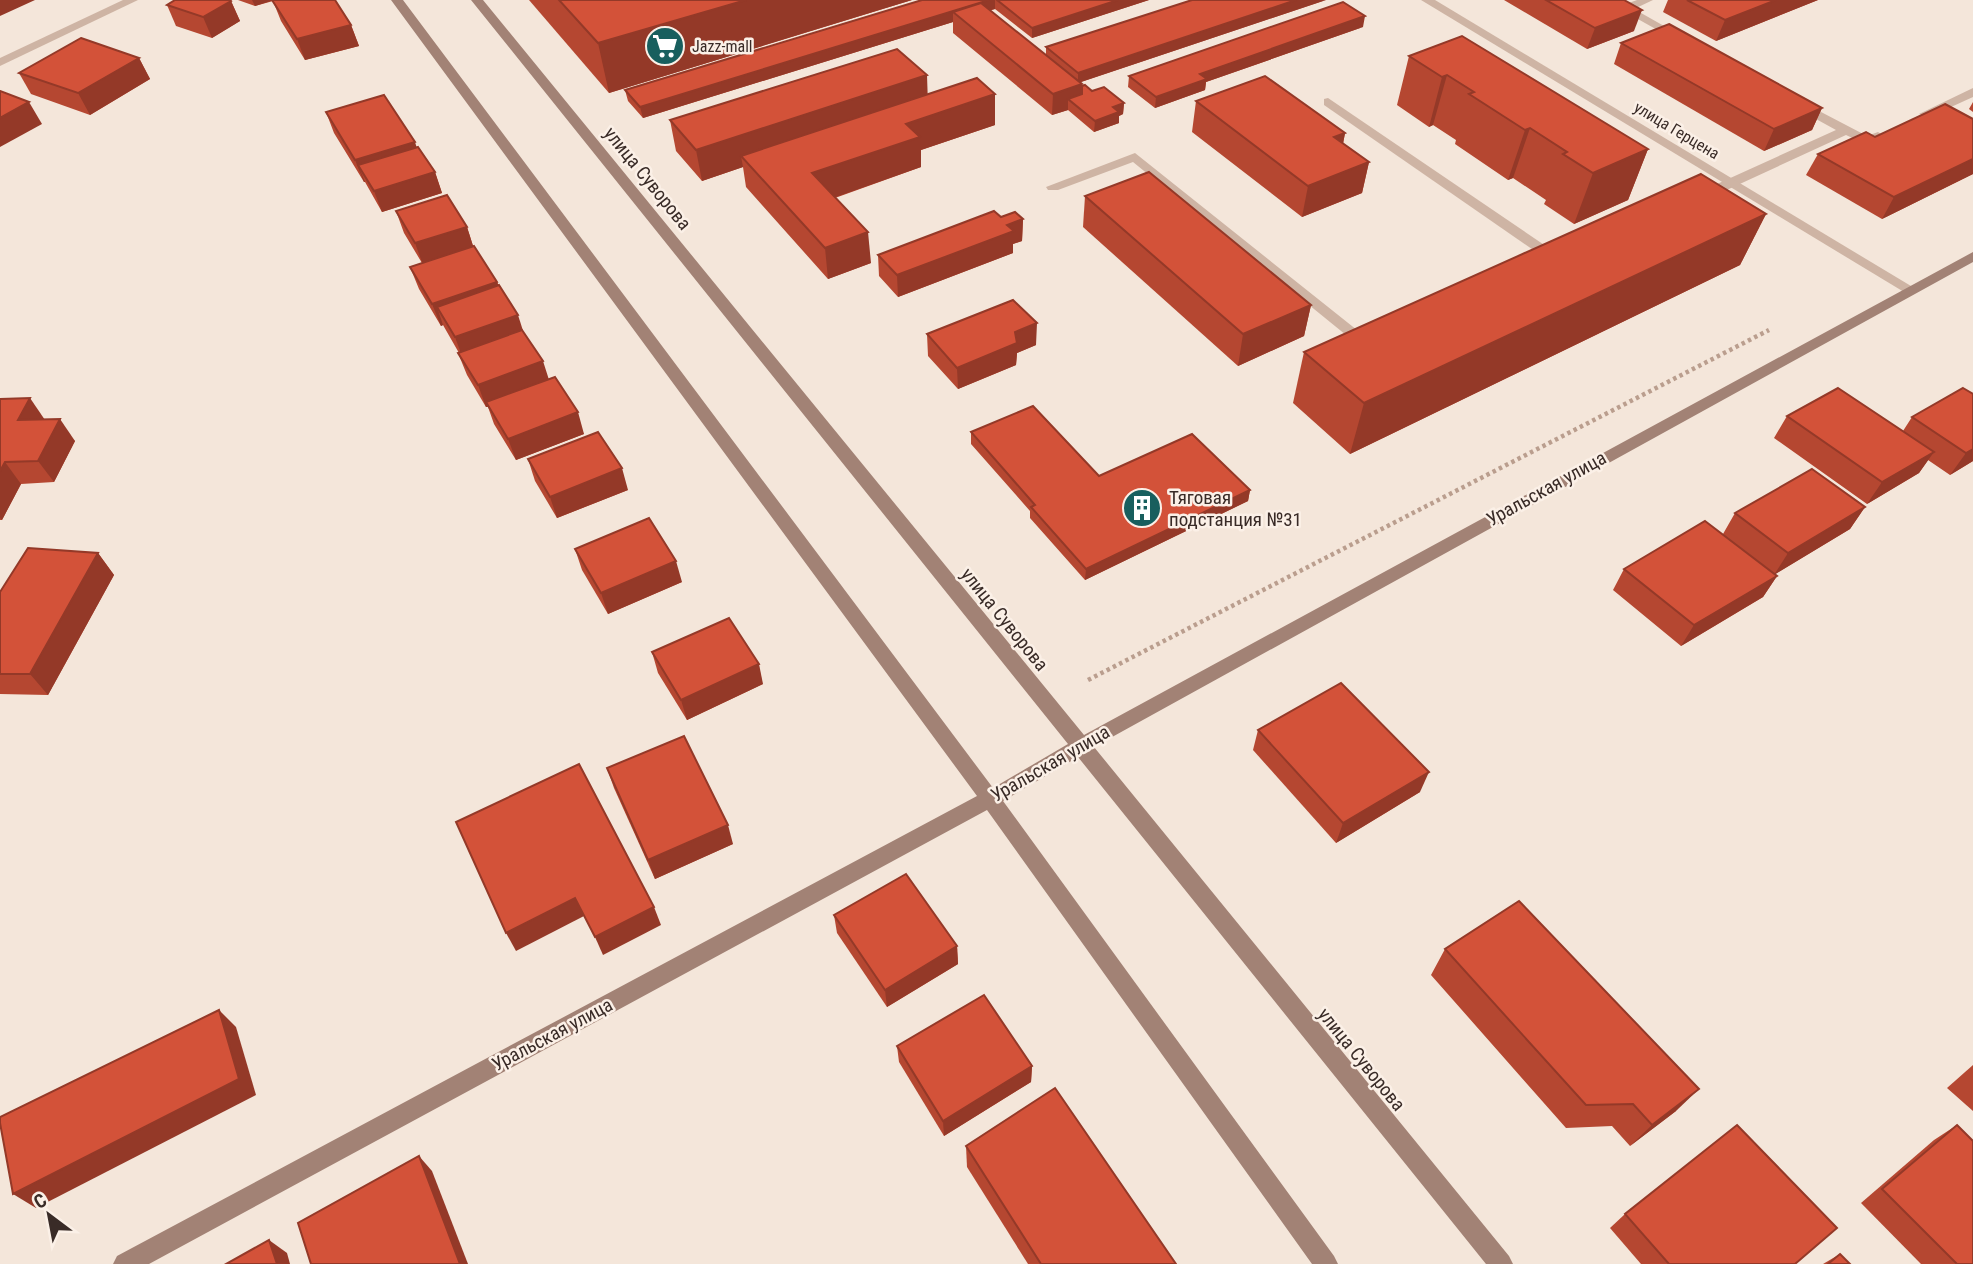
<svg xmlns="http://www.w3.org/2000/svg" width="1973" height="1264" font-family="'Roboto Condensed',sans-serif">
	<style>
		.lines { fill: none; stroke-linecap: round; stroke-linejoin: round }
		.path { stroke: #ba9e8e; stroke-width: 4.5; stroke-dasharray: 3.5 3.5; stroke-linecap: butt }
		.lane { fill: #ceb4a4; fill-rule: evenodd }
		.street { fill: #ceb4a4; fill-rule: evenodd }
		.secondary { fill: #a28275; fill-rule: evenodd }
		.wall { fill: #b54731 }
		.shaded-wall { fill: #943928 }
		.building { fill: #d35239; stroke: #943928; stroke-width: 2 }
		.labels { text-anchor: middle; stroke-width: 5; stroke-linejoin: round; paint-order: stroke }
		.far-poi-label { font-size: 16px; fill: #392b27; stroke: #fbf0e7; text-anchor: start }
		.far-street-label { font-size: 16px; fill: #392b27; stroke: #fbf0e7 }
		.street-label { font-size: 19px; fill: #392b27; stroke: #fbf0e7 }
		.poi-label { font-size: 19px; fill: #392b27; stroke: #fbf0e7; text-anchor: start }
	</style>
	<rect width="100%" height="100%" fill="#f4e6da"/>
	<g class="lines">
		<path class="path" d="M1088 680 1769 330"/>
		<g class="lane">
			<path d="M1604 0H1618L1626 4 1637 0H1653L1634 9 1687 39 1677 41Z"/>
			<path d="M1973 88V97L1929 117 1919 114Z"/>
			<path d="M1328 98 1562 257V263H1552L1324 105V99Z"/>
			<path d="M1800 101 1867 136 1878 132 1884 136 1867 145 1846 135 1705 200H1695V194L1836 130 1796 108 1794 105Z"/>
			<path d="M1135 153 1372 342 1374 345 1372 348H1362L1133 162 1058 190H1048L1046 187Z"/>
		</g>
		<g class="street">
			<path d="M123 0H138L0 66V58Z"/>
			<path d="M1421 0H1435L1916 289 1909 293 1904 292Z"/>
		</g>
		<path class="secondary" d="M391 0H403L993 788 1068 744 471 0H483L1084 735 1973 252V262L1094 747 1509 1256 1513 1264H1486L1078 757 1003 801 1334 1256 1338 1264H1312L987 810 149 1264H113L117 1256 977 796Z"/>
	</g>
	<g class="wall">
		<path d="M238 0H335L351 25 359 46 305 60 281 21 273 1 255 6Z"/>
		<path d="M529 0H912L609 93Z"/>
		<path d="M922 0H1149L1032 38 995 9 990 10 1046 55V47L1326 0 1081 82 1082 86 1124 103 1123 114 1119 116V123L1094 132 1068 110 1052 115 953 33V22L643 118 628 101 625 90Z"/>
		<path d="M1504 0H1624L1634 31 1587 49Z"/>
		<path d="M1668 0H1818L1716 41 1663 12Z"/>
		<path d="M231 1 240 21 212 38 176 26 167 5Z"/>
		<path d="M1363 27 1206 82 1205 90 1155 108 1128 87 1129 76Z"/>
		<path d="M1621 43 1822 108 1812 130 1764 151 1614 64Z"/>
		<path d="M1409 56 1648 149 1628 200 1574 224 1544 204 1546 200 1513 178 1508 180 1455 144 1456 140 1433 125 1429 127 1397 105Z"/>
		<path d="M139 58 150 79 90 115 31 94 19 73Z"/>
		<path d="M928 95 995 125 921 150V167L835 198 871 263 828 279 746 187 743 167 702 181 676 151 670 120Z"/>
		<path d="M1196 101 1345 133 1343 144 1369 162 1362 193 1302 217 1192 132Z"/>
		<path d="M1973 102V112L1969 109Z"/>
		<path d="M326 112 416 147 435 172 442 193 382 212 365 182H364L334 133Z"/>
		<path d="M1973 119V174L1882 219 1806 175 1818 154 1875 137Z"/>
		<path d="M1085 196 1311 305 1304 336 1238 366 1083 227Z"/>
		<path d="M396 211 467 227 473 246 497 282 548 379 584 434 516 460 494 424 488 407H486L467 375 458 353H459L443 325 441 326 419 289 410 267 422 263 404 233Z"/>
		<path d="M1766 214 1740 265 1350 454 1293 403 1304 352Z"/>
		<path d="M1001 217 1023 219 1022 241 1013 244V253L898 297 879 276 878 255Z"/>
		<path d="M927 334 1036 345 1017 353 1016 365 958 389 928 356Z"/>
		<path d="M1963 388 1973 461 1950 475 1928 460 1919 473 1867 504 1774 438 1787 416 1903 431 1912 417Z"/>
		<path d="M0 399 45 420 75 441 54 482 21 484 2 520H0Z"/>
		<path d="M971 432 1099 476 1250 490 1248 501 1085 580 1030 518V511L971 444Z"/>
		<path d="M528 459 628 490 557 518 535 481Z"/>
		<path d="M1865 507 1850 529 1775 574 1777 576 1763 597 1681 646 1613 590 1624 569 1723 534 1735 513Z"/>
		<path d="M575 549 682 582 608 614 582 570Z"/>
		<path d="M98 553 114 575 48 695 0 694V592Z"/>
		<path d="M652 652 763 684 687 720 658 673Z"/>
		<path d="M1258 730 1420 792 1336 843 1253 750Z"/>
		<path d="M607 768 733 844 655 879 614 788Z"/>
		<path d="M834 915 957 946 958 964 887 1007 837 933Z"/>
		<path d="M1445 949 1676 1111 1630 1146 1612 1126 1566 1128 1431 975Z"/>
		<path d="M897 1046 1032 1066 1031 1082 944 1136 899 1062Z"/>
		<path d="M1973 1065V1111L1947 1088Z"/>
		<path d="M1957 1125 1973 1264H1921L1861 1203 1934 1140Z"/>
		<path d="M966 1146 1176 1264H1028L967 1167Z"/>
		<path d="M1625 1214 1795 1264H1641L1610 1228Z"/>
		<path d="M1840 1254 1850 1264H1823Z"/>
	</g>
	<g class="shaded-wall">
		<path d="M0 0H35L0 16Z"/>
		<path d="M252 0H274L255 6Z"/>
		<path d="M746 0H912L609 93 598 43Z"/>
		<path d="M989 0H995V9L962 19 953 12V22L643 118 640 107Z"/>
		<path d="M1118 0H1149L1032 38V28Z"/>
		<path d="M1296 0H1326L1078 83V73Z"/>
		<path d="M1776 0H1818L1716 41 1725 20Z"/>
		<path d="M231 1 240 21 212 38 203 17Z"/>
		<path d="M1642 10 1634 31 1587 49 1595 28Z"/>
		<path d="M1365 16 1363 27 1206 82 1205 90 1155 108 1156 97 1200 74Z"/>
		<path d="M351 25 359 46 305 60 297 39Z"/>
		<path d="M139 58 150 79 90 115 78 93Z"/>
		<path d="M927 75 928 105 741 156 743 167 702 181 696 150Z"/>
		<path d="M1447 75 1433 125 1429 127 1442 77Z"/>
		<path d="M1082 84 1081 105 1068 99V110L1052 115 1053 94Z"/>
		<path d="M995 94V125L921 150V167L816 204 812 173 906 124Z"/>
		<path d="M29 102 42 124 0 147V118Z"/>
		<path d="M1124 103 1123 114 1119 116V123L1094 132 1095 121 1113 107Z"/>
		<path d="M1822 108 1812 130 1764 151 1774 129Z"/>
		<path d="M1530 128 1513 178 1508 180 1525 130Z"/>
		<path d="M1345 133 1339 164 1334 137Z"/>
		<path d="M415 142 422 164 358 165 365 182H364L355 160Z"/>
		<path d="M1648 149 1628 200 1574 224 1593 173Z"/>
		<path d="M1973 159V174L1882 219 1894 197Z"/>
		<path d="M1369 162 1362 193 1302 217 1308 186Z"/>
		<path d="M435 172 442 193 382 212 374 191Z"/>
		<path d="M1766 214 1740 265 1350 454 1364 403Z"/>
		<path d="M1023 219 1022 241 1013 244V253L898 297 897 275 1007 225Z"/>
		<path d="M467 227 474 249 423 265 415 243Z"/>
		<path d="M868 232 871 263 828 279 825 248Z"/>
		<path d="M497 282 505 303 437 307 443 325 441 326 432 304Z"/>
		<path d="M1311 305 1304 336 1238 366 1243 334Z"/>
		<path d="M518 315 525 337 463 359 455 337Z"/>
		<path d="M1037 323 1036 345 1017 353 1016 365 958 389 957 368 1015 332Z"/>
		<path d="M543 361 550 383 486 402 488 407H486L478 385Z"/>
		<path d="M30 398 45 420H18Z"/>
		<path d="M578 412 584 434 516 460 508 439Z"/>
		<path d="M60 419 75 441 54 482 38 461Z"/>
		<path d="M1973 449V461L1950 475 1966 453Z"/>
		<path d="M1934 452 1919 473 1867 504 1882 482Z"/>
		<path d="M5 462 21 484 2 520 0 518V471Z"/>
		<path d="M622 468 628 490 557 518 550 497Z"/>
		<path d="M1250 490 1248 501 1085 580 1086 569Z"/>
		<path d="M1865 507 1850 529 1774 575 1788 553Z"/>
		<path d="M98 553 114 575 48 695 30 674Z"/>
		<path d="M676 561 682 582 608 614 601 593Z"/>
		<path d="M1777 576 1763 597 1681 646 1694 625Z"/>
		<path d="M759 664 763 684 687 720 681 700Z"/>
		<path d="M1429 772 1420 792 1336 843 1343 823Z"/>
		<path d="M728 825 733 844 655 879 648 860Z"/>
		<path d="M575 898 584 916 516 951 506 933Z"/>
		<path d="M654 907 661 925 603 955 595 937Z"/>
		<path d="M957 946 958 964 887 1007 885 990Z"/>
		<path d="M219 1010 236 1027 256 1095 36 1208 13 1194Z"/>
		<path d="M1032 1066 1031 1082 944 1136 943 1121Z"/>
		<path d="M1699 1089 1676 1111 1630 1146 1652 1125Z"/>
		<path d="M419 1156 432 1171 468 1264H460Z"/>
		<path d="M269 1240 287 1253 290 1264H277Z"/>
	</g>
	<g class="building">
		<path d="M175 0H230L231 1 203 17 167 5Z"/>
		<path d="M272 0H335L351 25 297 39Z"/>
		<path d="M559 0H746L598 43Z"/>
		<path d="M922 0H989L640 107 625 90Z"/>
		<path d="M997 0H1118L1032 28Z"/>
		<path d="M1192 0H1296L1078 73 1046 47Z"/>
		<path d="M1546 0H1624L1642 10 1595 28Z"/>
		<path d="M1687 0H1776L1725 20Z"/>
		<path d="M1343 2 1365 16 1200 74 1207 79 1156 97 1129 76Z"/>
		<path d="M981 3 1082 84 1053 94 953 12Z"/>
		<path d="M1669 24 1822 108 1774 129 1621 43Z"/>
		<path d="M1462 36 1648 149 1593 173 1563 154 1567 152 1530 128 1525 130 1469 94 1474 92 1447 75 1442 77 1409 56Z"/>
		<path d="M81 38 139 58 78 93 19 73Z"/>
		<path d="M897 49 927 75 696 150 670 120Z"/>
		<path d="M1265 76 1345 133 1334 137 1369 162 1308 186 1196 101Z"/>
		<path d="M977 78 995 94 906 124 920 137 812 173 868 232 825 248 741 156Z"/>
		<path d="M1085 85 1092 91 1104 87 1124 103 1113 107 1119 112 1095 121 1068 99 1082 94V86Z"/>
		<path d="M0 91 29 102 0 118Z"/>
		<path d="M384 95 415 142 355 160 326 112Z"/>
		<path d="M1945 104 1973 119V159L1894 197 1818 154 1866 132 1875 137Z"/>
		<path d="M418 147 435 172 374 191 358 165Z"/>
		<path d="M1149 172 1311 305 1243 334 1085 196Z"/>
		<path d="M1701 174 1766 214 1364 403 1304 352Z"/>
		<path d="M447 195 467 227 415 243 396 211Z"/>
		<path d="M994 211 1001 217 1015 212 1023 219 1007 225 1014 231 897 275 878 255Z"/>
		<path d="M474 246 497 282 432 304 410 267Z"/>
		<path d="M499 285 518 315 455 337 437 307Z"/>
		<path d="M1013 300 1037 323 1015 332 1017 343 957 368 927 334Z"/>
		<path d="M522 330 543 361 478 385 458 353Z"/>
		<path d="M555 377 578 412 508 439 486 402Z"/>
		<path d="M1838 388 1934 452 1882 482 1787 416Z"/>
		<path d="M1963 388 1973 394V449L1966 453 1912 417Z"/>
		<path d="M30 398 18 420 60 419 38 461 5 462 0 471V399Z"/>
		<path d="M1033 406 1099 476 1192 434 1250 490 1086 569 1031 507 1035 505 971 432Z"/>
		<path d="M598 432 622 468 550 497 528 459Z"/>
		<path d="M1812 469 1865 507 1788 553 1735 513Z"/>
		<path d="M649 518 676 561 601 593 575 549Z"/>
		<path d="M1705 521 1777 576 1694 625 1624 569Z"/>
		<path d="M28 548 98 553 30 674H0V592Z"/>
		<path d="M729 618 759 664 681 700 652 652Z"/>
		<path d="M1341 683 1429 772 1343 823 1258 730Z"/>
		<path d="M684 736 728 825 648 860 607 768Z"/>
		<path d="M579 764 654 907 595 937 575 898 506 933 456 822Z"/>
		<path d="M906 874 957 946 885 990 834 915Z"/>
		<path d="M1519 901 1699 1089 1652 1125 1633 1104 1586 1105 1445 949Z"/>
		<path d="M984 995 1032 1066 943 1121 897 1046Z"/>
		<path d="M219 1010 239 1079 13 1194 0 1123V1117Z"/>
		<path d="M1055 1088 1176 1264H1041L966 1146Z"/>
		<path d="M1737 1125 1837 1228 1795 1264H1669L1625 1214Z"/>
		<path d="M1957 1125 1973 1141V1264H1957L1882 1189Z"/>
		<path d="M419 1156 460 1264H311L298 1223Z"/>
		<path d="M269 1240 277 1264H226Z"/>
		<path d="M1840 1254 1850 1264H1828Z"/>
	</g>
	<defs>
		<symbol id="supermarket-disc" viewBox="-11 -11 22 22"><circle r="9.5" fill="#185f5e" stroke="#fbf0e7"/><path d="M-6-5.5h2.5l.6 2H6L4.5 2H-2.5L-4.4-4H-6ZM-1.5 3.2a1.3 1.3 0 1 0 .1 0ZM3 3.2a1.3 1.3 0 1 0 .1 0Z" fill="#fff"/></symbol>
		<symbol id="building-disc" viewBox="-11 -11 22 22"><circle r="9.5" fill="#185f5e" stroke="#fbf0e7"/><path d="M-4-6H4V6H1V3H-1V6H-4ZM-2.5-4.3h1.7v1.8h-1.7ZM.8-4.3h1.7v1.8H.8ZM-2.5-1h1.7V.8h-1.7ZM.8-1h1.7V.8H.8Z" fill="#fff"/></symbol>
	</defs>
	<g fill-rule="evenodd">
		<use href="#supermarket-disc" x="643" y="24" width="44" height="44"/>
		<use href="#building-disc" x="1120" y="486" width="44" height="44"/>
	</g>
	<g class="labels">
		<g class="far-poi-label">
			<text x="692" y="52">Jazz-mall</text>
		</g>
		<g class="far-street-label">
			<text transform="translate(1677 130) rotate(31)" y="6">улица Герцена</text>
		</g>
		<g class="street-label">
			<text transform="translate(648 178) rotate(51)" y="7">улица Суворова</text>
			<text transform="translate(1546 488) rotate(-29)" y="7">Уральская улица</text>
			<text transform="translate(1005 619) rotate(51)" y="7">улица Суворова</text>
			<text transform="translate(1050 763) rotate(-30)" y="7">Уральская улица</text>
			<text transform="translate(552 1034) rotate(-28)" y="7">Уральская улица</text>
			<text transform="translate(1362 1059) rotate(51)" y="7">улица Суворова</text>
		</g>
		<g class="poi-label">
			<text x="1169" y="504">Тяговая<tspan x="1169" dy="22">подстанция №31</tspan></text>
		</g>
	</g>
	<g transform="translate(49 1215) rotate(328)" stroke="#fbf0e7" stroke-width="5" paint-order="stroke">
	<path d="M0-5L12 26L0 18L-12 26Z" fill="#392b27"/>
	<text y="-10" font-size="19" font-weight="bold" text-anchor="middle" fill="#392b27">С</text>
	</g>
</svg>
